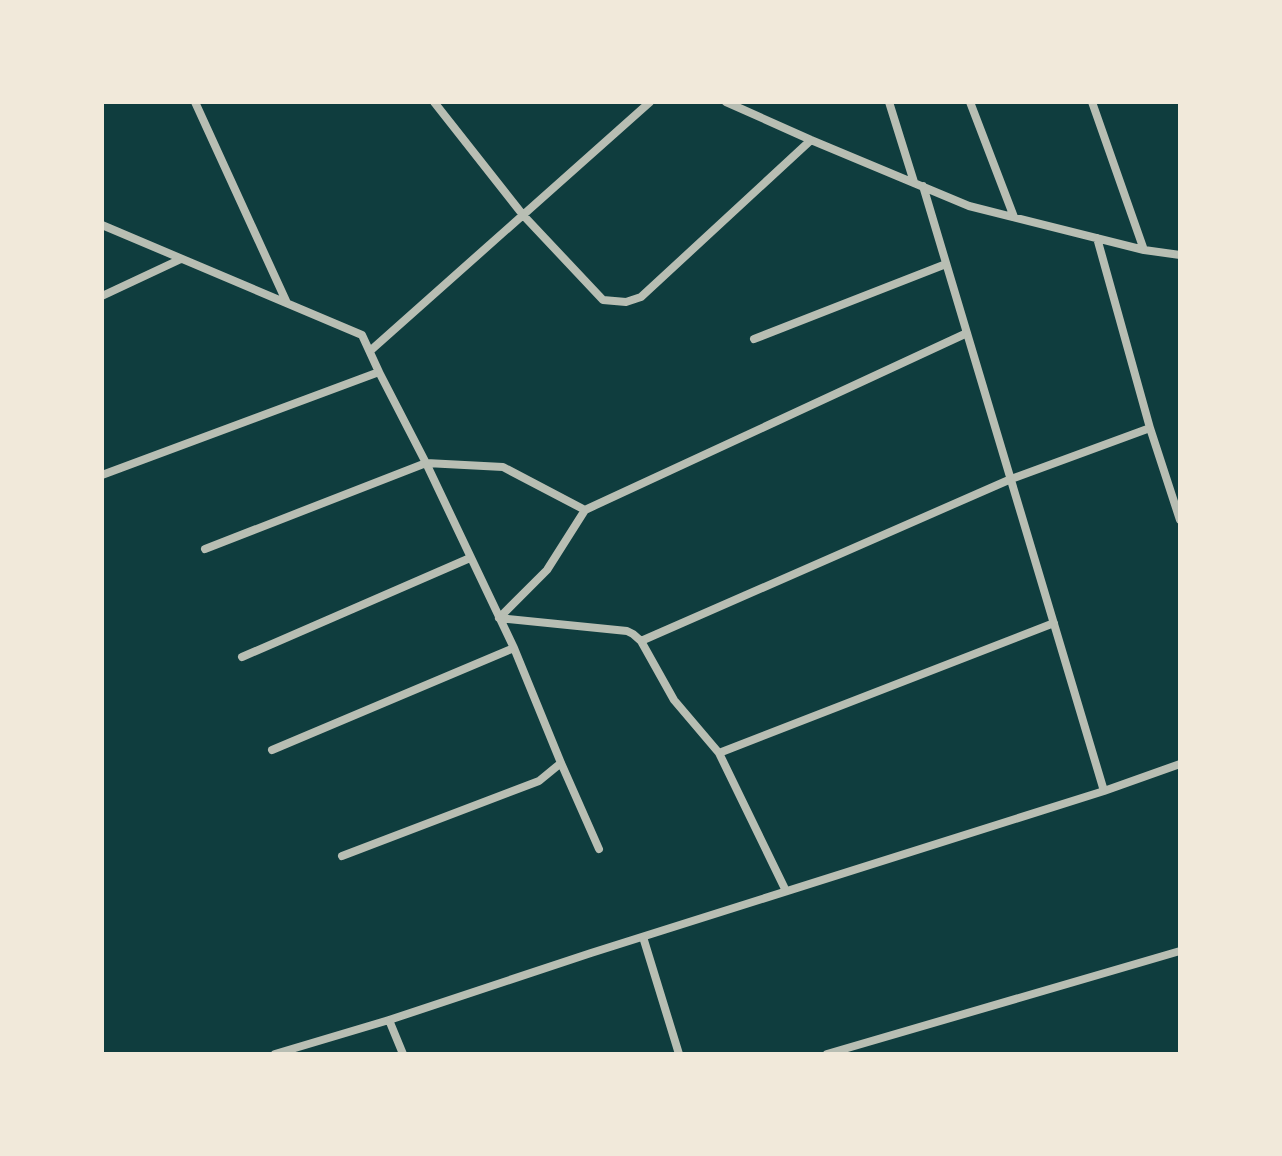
<svg xmlns="http://www.w3.org/2000/svg" width="1282" height="1156" font-family="'Exo 2',sans-serif">
	<style>
		.lines { fill: none; stroke-linecap: round; stroke-linejoin: round }
		.minor { stroke: #b8beb3; stroke-width: 8 }
	</style>
	<rect width="100%" height="100%" fill="#0f3d3e"/>
	<g class="lines">
		<!-- minor -->
		<path class="minor" d="M195,102L287,303
			M434,102L523,215L603,300L626,302L641,297L811,140
			M726,102L811,140L969,206L1144,250L1180,255
			M889,102L914,182
			M970,102L1014,217
			M1092,102L1144,250
			M923,186L1104,791
			M102,225L362,335L379,372
			M1097,238L1150,428L1180,520
			M102,296L181,259
			M754,339L946,264
			M370,351L650,102
			M102,475L379,372L426,463L514,648L561,763L599,849
			M205,549L426,463L503,467L585,510
			M499,618L547,570L585,510L967,333
			M499,618L627,631L633,634L641,641L674,700L719,753
			M641,641L1011,479L1150,428
			M242,657L470,558
			M272,750L514,648
			M342,856L539,781L561,763
			M786,891L719,753L1054,623
			M643,937L679,1054
			M275,1054L389,1020
			M403,1054L389,1020L591,953L1104,791L1180,764
			M827,1054L1180,951"/>
	</g>
	<!-- border -->
	<rect width="1282" height="1156" fill="none" stroke="#f1e9da" stroke-width="208"/>
</svg>
